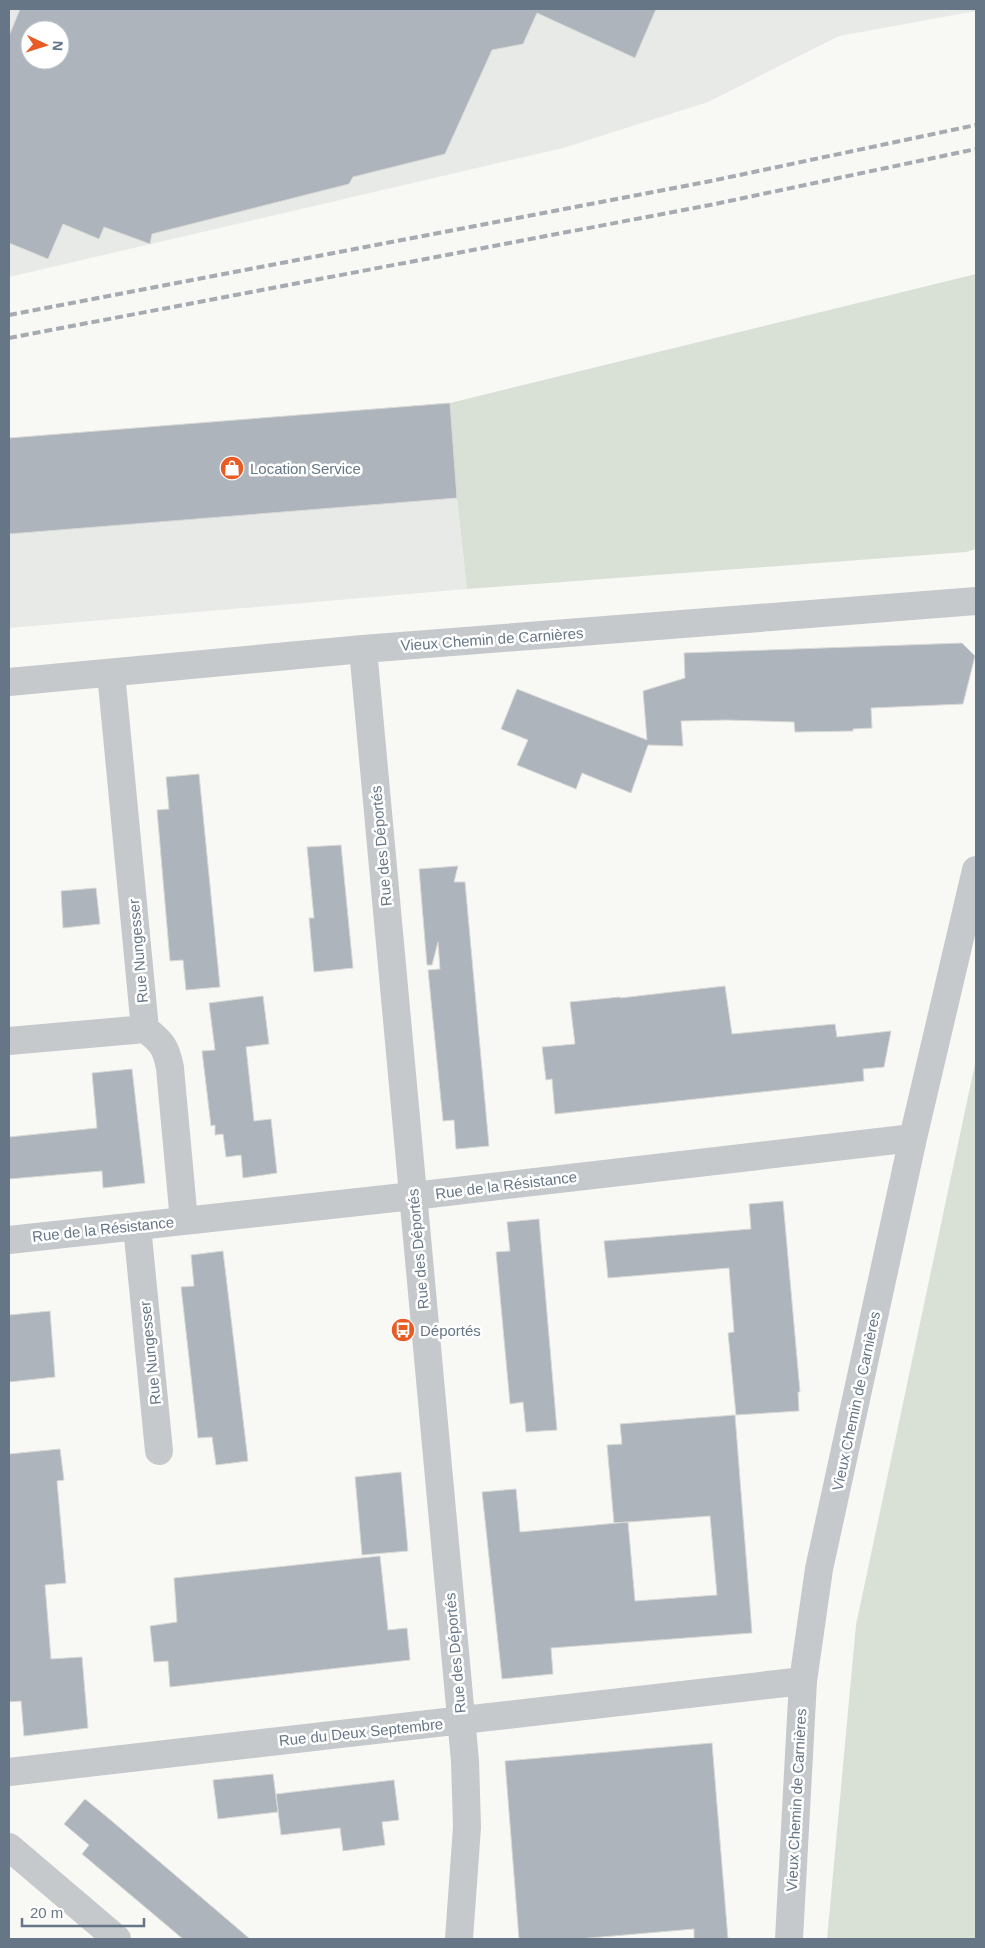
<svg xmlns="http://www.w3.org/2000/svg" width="985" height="1948" font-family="Arial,sans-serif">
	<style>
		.built { fill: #e8eae8; fill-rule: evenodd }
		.green { fill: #d9e0d6 }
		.building { fill: #adb4bb; stroke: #d9d9d7; fill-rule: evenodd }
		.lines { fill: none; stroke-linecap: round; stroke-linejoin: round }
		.minor { stroke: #c5c9cc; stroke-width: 28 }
		.rail { stroke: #a5abb1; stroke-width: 4; stroke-dasharray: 8 4; stroke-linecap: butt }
		.labels { text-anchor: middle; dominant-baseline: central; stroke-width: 5; stroke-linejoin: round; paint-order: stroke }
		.poi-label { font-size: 15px; fill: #667687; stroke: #fff; text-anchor: start }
		.street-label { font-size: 15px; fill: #667687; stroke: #fff }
	</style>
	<rect width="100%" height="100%" fill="#f8f8f5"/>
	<!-- built -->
	<path class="built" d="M9,9H976V11L839,36L708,102L563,148L9,277ZM30,30H60V60H30Z
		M450,403L457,498L467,589L9,628V438Z"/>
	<!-- green -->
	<path class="green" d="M976,274V549L966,552L467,589L457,498L450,403Z
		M976,1059V1939H827L856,1625Z"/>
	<!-- building -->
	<path class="building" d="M20,9H656L635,58L537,13L523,44L492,50L445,154L353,177L349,184L152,234L150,244L104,227L99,239L63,224L48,259L9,243V36ZM30,30H60V60H30Z
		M450,403L457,498L9,534V438Z
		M962,643L975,656L963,704L871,708L872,728L853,729V731L795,732L794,722L726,720L681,721L683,746L648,745L631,793L582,773L576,789L517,765L528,740L501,729L517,689L647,740L643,691L685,678L684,653Z
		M199,774L220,987L186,990L183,960L170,961L157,810L169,809L166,777Z
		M341,845L353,968L314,972L309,918H314L307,847Z
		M458,866L454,882H465L489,1146L456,1149L454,1120L443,1121L428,970L440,969L438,942L432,965H427L419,869Z
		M96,888L100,924L63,928L61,891Z
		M725,986L732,1034L835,1024L837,1037L891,1031L884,1067L863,1069L864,1081L555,1114L552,1079L546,1080L542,1047L575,1044L570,1002L620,997V998Z
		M263,996L269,1044L246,1047L254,1121L271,1119L277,1173L243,1178L241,1155L226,1157L223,1134L215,1135V1125L211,1126L202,1051L215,1050L209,1003Z
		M132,1069L145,1183L103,1188L102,1171L9,1179V1137L97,1128L92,1073Z
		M783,1201L800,1392H798L799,1411L736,1415L728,1333L734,1332L729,1268L608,1278L604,1241L751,1229L749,1204Z
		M539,1219L557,1430L526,1432L523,1402L510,1404L496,1252L510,1251L507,1222Z
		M223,1251L248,1461L216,1465L212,1437L198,1438L181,1287L194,1286L191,1255Z
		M50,1311L55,1377L9,1382V1315Z
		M735,1415L752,1633L551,1648L553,1674L502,1679L482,1492L516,1489L520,1532L628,1522L635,1601L717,1595L710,1516L614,1523L607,1445L622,1444L620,1424Z
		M60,1449L64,1480L57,1481L66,1583L45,1585L51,1659L82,1657L88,1728L24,1736L21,1701L9,1702V1454Z
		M401,1472L408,1551L362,1555L355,1477Z
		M380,1556L388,1630L407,1628L410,1660L170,1687L168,1661L154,1662L150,1626L177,1622L174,1578Z
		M712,1743L728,1939H694V1929L578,1939H519L505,1761Z
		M273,1774L278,1812L218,1819L213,1780Z
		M394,1780L399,1820L382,1822L385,1845L343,1851L340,1828L281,1835L276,1794Z
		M85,1799L107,1817L250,1939H183L82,1854L89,1845L64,1824Z"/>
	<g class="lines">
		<!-- minor -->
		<path class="minor" d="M363,649L465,1761L467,1827L459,1939
			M111,673L145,1029C162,1042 166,1047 170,1068L184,1221
			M9,682L363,649L976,601
			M9,1041L145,1029
			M137,1226L159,1451
			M9,1240L413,1196L913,1138
			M9,1772L803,1681
			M9,1847L117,1939
			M789,1939L803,1681L819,1569L913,1138L976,870"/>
		<!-- rail -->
		<path class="rail" d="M9,315L711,181L976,125
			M9,338L715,204L976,149"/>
	</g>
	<!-- icons -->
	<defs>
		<g id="shop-disc" transform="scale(1.25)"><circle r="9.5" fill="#e85b25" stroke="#fff"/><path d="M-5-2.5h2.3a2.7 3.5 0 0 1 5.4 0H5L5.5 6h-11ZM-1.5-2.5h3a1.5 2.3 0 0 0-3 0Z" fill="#fff"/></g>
		<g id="bus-disc" transform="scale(1.25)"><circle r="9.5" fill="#e85b25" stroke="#fff"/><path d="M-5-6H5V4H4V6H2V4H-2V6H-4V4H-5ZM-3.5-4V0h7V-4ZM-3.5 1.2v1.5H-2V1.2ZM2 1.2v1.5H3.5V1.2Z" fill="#fff"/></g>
	</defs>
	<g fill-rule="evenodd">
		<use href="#shop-disc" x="232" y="468"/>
		<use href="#bus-disc" x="403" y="1330"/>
	</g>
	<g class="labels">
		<!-- poi labels -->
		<g class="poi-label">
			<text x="250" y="468">Location Service</text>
			<text x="420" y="1330">Déportés</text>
		</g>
		<!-- street labels -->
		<g class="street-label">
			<text transform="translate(492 639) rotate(-4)">Vieux Chemin de Carnières</text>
			<text transform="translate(381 846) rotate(-95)">Rue des Déportés</text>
			<text transform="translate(138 951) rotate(-95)">Rue Nungesser</text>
			<text transform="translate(506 1185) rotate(-7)">Rue de la Résistance</text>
			<text transform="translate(103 1229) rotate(-6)">Rue de la Résistance</text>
			<text transform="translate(418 1249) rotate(-95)">Rue des Déportés</text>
			<text transform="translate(150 1353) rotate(-96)">Rue Nungesser</text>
			<text transform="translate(856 1401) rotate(-78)">Vieux Chemin de Carnières</text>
			<text transform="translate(455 1653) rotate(-95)">Rue des Déportés</text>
			<text transform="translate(361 1732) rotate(-6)">Rue du Deux Septembre</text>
			<text transform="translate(796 1800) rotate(-87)">Vieux Chemin de Carnières</text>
		</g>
	</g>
	<!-- border -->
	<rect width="985" height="1948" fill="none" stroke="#667687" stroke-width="20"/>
	<!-- north arrow -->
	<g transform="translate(45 45) rotate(94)"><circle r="24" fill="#ffffff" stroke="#c2c8cf"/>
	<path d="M0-4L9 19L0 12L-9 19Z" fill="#e85b25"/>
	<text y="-8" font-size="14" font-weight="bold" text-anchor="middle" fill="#667687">N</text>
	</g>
	<!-- scale -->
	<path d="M22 1918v8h122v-8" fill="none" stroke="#667687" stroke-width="2.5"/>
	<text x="30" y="1918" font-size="15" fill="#667687" stroke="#ffffff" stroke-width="4" paint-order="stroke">20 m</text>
</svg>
